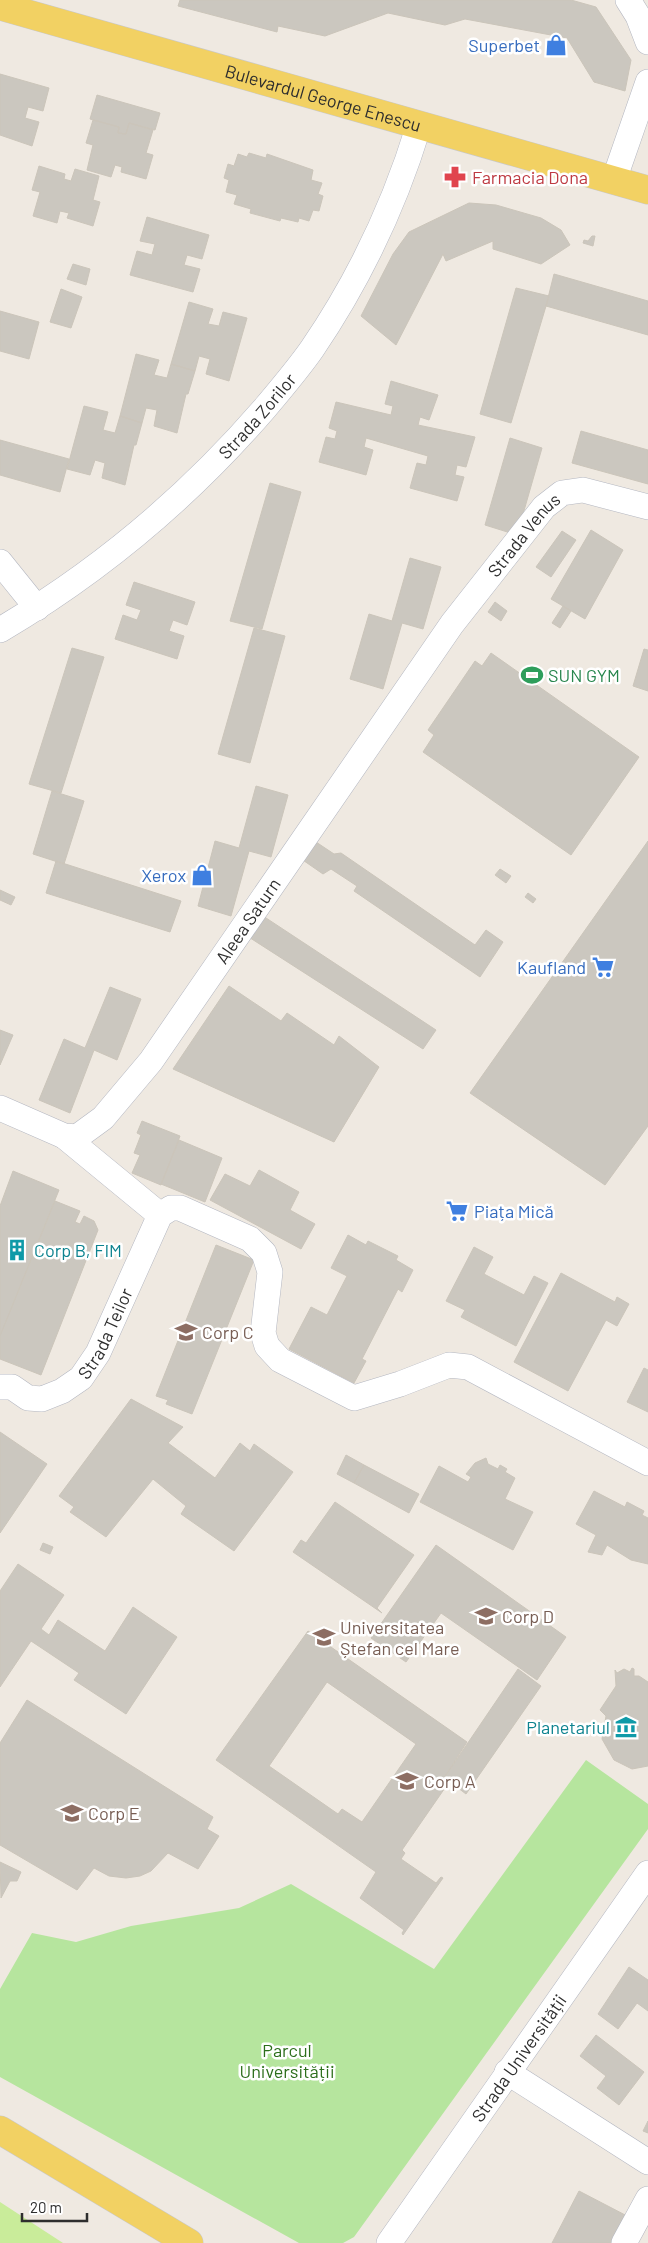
<svg xmlns="http://www.w3.org/2000/svg" width="648" height="2243" font-family="Barlow,sans-serif">
	<style>
		.green { fill: #b6e59e }
		.pitch { fill: #c9ec9a }
		.building { fill: #cbc7bf; stroke: #cbc5ba; fill-rule: evenodd }
		.lines { fill: none; stroke-linecap: round; stroke-linejoin: round }
		.minor-casing { stroke: #b4b7c1; stroke-width: 26 }
		.major-casing { stroke: #c9c9c9; stroke-width: 29 }
		.minor { stroke: #fff; stroke-width: 25 }
		.major { stroke: #f2d163; stroke-width: 28 }
		.labels { text-anchor: middle; dominant-baseline: central; stroke-width: 5; stroke-linejoin: round; paint-order: stroke }
		.shop-label { font-size: 18px; fill: #366cbe; stroke: #fff; text-anchor: end }
		.street-label { font-size: 18px; fill: #2e2e2e; stroke: #fff }
		.health-label { font-size: 18px; fill: #be3a42; stroke: #fff; text-anchor: start }
		.leisure-label { font-size: 18px; fill: #27864d; stroke: #fff; text-anchor: start }
		.culture-label { font-size: 18px; fill: #0d838f; stroke: #fff; text-anchor: start }
		.education-label { font-size: 18px; fill: #785e54; stroke: #fff; text-anchor: start }
		.park-label { font-size: 18px; fill: #2c6e1b; stroke: #fff }
	</style>
	<rect width="100%" height="100%" fill="#efe9e1"/>
	<!-- green -->
	<path class="green" d="M586,1760L648,1804V1829L354,2237L343,2243H299L0,2077V1989L32,1933L76,1942L131,1926L239,1908L291,1884L434,1969Z"/>
	<!-- pitch -->
	<path class="pitch" d="M0,2202L63,2243H0Z"/>
	<!-- building -->
	<path class="building" d="M180,0H571L596,7L631,60L625,91L594,82L567,38L465,19L445,25L388,13L325,36L278,26L277,32L178,6Z
		M0,74L49,88L43,111L28,107L25,118L39,122L32,146L0,135Z
		M97,95L160,113L155,130L129,123L126,134L118,133L119,127L90,119Z
		M93,120L119,127L118,133L126,134L129,123L153,130L146,153L153,155L146,179L121,172L122,167L115,165L111,177L87,170L93,145L86,143Z
		M249,153L266,158L267,154L313,170L311,180L322,183L318,194L323,196L319,211L313,210L309,221L299,218L298,222L281,218L280,221L250,213L251,209L234,204L237,195L226,192L229,180L224,178L228,164L234,166L238,154L247,157Z
		M39,166L65,174L64,179L71,181L75,169L99,176L93,200L100,202L93,226L67,218L69,213L60,211L57,223L33,216L40,192L32,190Z
		M469,203L496,205L541,218L561,230L570,245L541,264L493,249V241L446,261L443,254L396,345L361,316L393,254L409,232Z
		M147,217L209,235L202,259L187,255L184,265L200,269L193,292L130,275L137,251L152,255L155,244L140,241Z
		M592,236H595L593,246L583,243L584,240L588,241Z
		M73,264L90,269L86,285L67,279Z
		M554,274L648,301V335L546,306Z
		M516,288L549,296L511,423L480,414Z
		M61,289L82,297L71,328L50,322Z
		M189,302L213,309L208,324L219,326L223,312L247,318L229,381L206,374L210,359L199,356L195,371L171,364Z
		M0,311L39,322L29,359L0,351Z
		M136,354L159,360L154,375L167,378L171,364L195,371L188,394H186L177,433L154,426L157,410L146,408L142,423L120,416Z
		M391,381L438,395L429,420L420,417L418,425L475,437L466,467L457,465L455,475L464,477L457,501L410,488L417,463L426,465L428,456L366,438L364,447L373,450L366,475L319,462L326,437L335,439L337,431L329,428L336,402L391,415L393,406L385,404Z
		M84,406L108,412L103,430L115,433L120,416L142,423L136,445H134L125,485L102,478L105,463L95,460L90,475L67,469Z
		M581,431L648,450V484L572,463Z
		M510,438L542,448L517,535L485,525Z
		M0,440L69,459L60,492L0,475Z
		M270,483L301,492L262,629L230,621Z
		M591,530L623,550L585,619L551,599Z
		M562,531L576,540L551,577L536,567Z
		M410,558L441,567L423,629L402,623L383,689L350,679L369,614L392,621Z
		M134,582L195,602L187,625L173,620L169,631L184,636L177,659L115,639L123,615L137,620L141,610L126,605Z
		M495,602L507,611L501,621L488,612Z
		M563,606L571,611L560,628L552,623Z
		M254,628L285,636L250,763L218,754Z
		M72,648L104,657L61,793L29,784Z
		M644,649L648,650V691L633,686Z
		M491,653L639,757L571,855L423,752L434,735L428,730L475,661L482,666Z
		M256,786L288,795L271,857L249,851L231,916L198,906L215,841L239,848Z
		M52,791L84,801L64,864L33,854Z
		M310,838L334,854L341,853L475,945L486,930L503,942L480,977L354,891L357,886L331,869L323,874L297,856Z
		M648,841V1126L605,1185L470,1093Z
		M56,861L181,901L170,932L46,893Z
		M500,869L511,876L506,883L495,875Z
		M0,890L15,897L11,905L0,900Z
		M528,893L536,899L533,903L525,897Z
		M260,914L436,1030L423,1049L244,934Z
		M229,986L281,1021L287,1013L334,1045L339,1036L379,1067L334,1142L173,1069Z
		M110,987L141,999L117,1060L94,1050L70,1113L39,1100L64,1039L85,1048Z
		M0,1030L13,1035L0,1065Z
		M142,1121L180,1136L161,1185L132,1173L140,1155L134,1153L141,1135L137,1133Z
		M179,1140L222,1158L205,1202L161,1184Z
		M259,1170L299,1192L290,1210L315,1224L301,1249L210,1200L225,1174L250,1186Z
		M13,1171L59,1190L0,1336V1206Z
		M55,1201L80,1211L75,1222L80,1224L84,1216L94,1221L98,1230L41,1375L0,1359V1336Z
		M348,1235L366,1245L368,1241L398,1256L396,1260L413,1270L402,1292L398,1289L362,1359L366,1361L354,1383L289,1349L311,1307L327,1315L347,1276L331,1268Z
		M216,1245L254,1260L192,1414L166,1404L168,1400L156,1396Z
		M474,1247L493,1257L484,1274L524,1295L534,1276L548,1283L516,1346L461,1317L465,1310L446,1301Z
		M561,1273L615,1302L617,1297L629,1304L617,1326L606,1320L568,1391L514,1362Z
		M644,1368L648,1370V1412L627,1402Z
		M131,1399L183,1427L168,1443L215,1478L240,1443L250,1451L254,1444L293,1472L234,1551L181,1514L186,1506L153,1479L106,1537L70,1512L74,1507L59,1496Z
		M0,1432L47,1464L0,1533Z
		M346,1455L364,1465L354,1483L337,1474Z
		M486,1458L488,1464L498,1469L500,1465L507,1469L505,1472L515,1478L505,1499L533,1512L513,1550L420,1502L439,1466L468,1482L471,1477L466,1474L475,1463Z
		M364,1465L419,1494L409,1513L354,1483Z
		M594,1491L625,1507L627,1502L644,1511L642,1515L648,1518V1564L631,1560L607,1545L602,1555L588,1552L596,1535L576,1524Z
		M335,1502L414,1555L377,1608L382,1613L293,1552L301,1540L306,1543Z
		M43,1543L53,1547L50,1554L40,1550Z
		M436,1545L566,1637L537,1680L441,1613L406,1662L371,1638Z
		M18,1564L64,1595L41,1629L49,1635L58,1620L105,1651L133,1607L177,1637L126,1714L74,1680L79,1673L31,1641L0,1687V1591Z
		M308,1631L467,1742L442,1781L447,1785L402,1850L405,1853L401,1859L436,1883L441,1877L443,1878L403,1935L402,1933L404,1930L360,1898L376,1872L216,1760ZM327,1682L416,1744L362,1822L342,1809L338,1814L269,1766Z
		M632,1668L634,1669V1676H639L648,1682V1766L632,1769L614,1760L602,1739L606,1716L600,1710L616,1686L615,1670L617,1673L624,1669L630,1672Z
		M518,1669L541,1686L466,1794L449,1781L447,1785L442,1781Z
		M27,1700L213,1817L207,1829L219,1836L198,1869L168,1853L151,1871L140,1876L126,1878L109,1876L94,1868L77,1890L0,1845V1743Z
		M0,1862L21,1872L17,1881H10L1,1898Z
		M629,1967L648,1980V2011L637,2003L618,2029L598,2014Z
		M596,2035L644,2072L619,2105L597,2088L606,2076L580,2056Z
		M648,2121V2133L643,2131Z
		M579,2191L629,2217L615,2243H552Z"/>
	<g class="lines">
		<!-- minor casing -->
		<g class="minor-casing">
			<g id="minor">
				<path d="M628,0L638,16L648,42"/>
				<path d="M614,180L648,82"/>
				<path d="M0,562L37,608"/>
				<path id="s1" d="M0,630C100,571 190,495 265,408C281,389 298,369 312,349C359,280 395,204 419,125"/>
				<path id="s2" d="M0,1108L64,1136L77,1137L103,1118L151,1061L452,624L544,507L562,493L583,490L648,507"/>
				<path d="M64,1136L160,1215"/>
				<path id="s3" d="M0,1387H12L28,1398L42,1399L62,1391L81,1378L98,1353L160,1215L171,1208H180L250,1239L264,1253L270,1272L263,1333L267,1346L280,1360L354,1398L400,1384L449,1365L468,1367L648,1463"/>
				<path d="M507,2072L648,2162"/>
				<path id="s4" d="M389,2243L648,1873"/>
				<path d="M624,2243L648,2199"/>
			</g>
		</g>
		<!-- major casing -->
		<g class="major-casing">
			<g id="major">
				<path id="s5" d="M0,6L648,190"/>
				<path d="M0,2130L189,2243"/>
			</g>
		</g>
		<!-- minor -->
		<use href="#minor" class="minor"/>
		<!-- major -->
		<use href="#major" class="major"/>
	</g>
	<!-- icons -->
	<defs>
		<g id="shop-bare" transform="scale(1.725)"><path d="M-5-2.5h2.3a2.7 3.5 0 0 1 5.4 0H5L5.5 6h-11ZM-1.5-2.5h3a1.5 2.3 0 0 0-3 0Z" fill="#3f7fe0" stroke="#fff" stroke-width="2.5" paint-order="stroke"/></g>
		<g id="pharmacy-bare" transform="scale(1.725)"><path d="M-2-6h4v4h4v4h-4v4h-4v-4h-4v-4h4Z" fill="#e0444e" stroke="#fff" stroke-width="2.5" paint-order="stroke"/></g>
		<g id="stadium-bare" transform="scale(1.725)"><path d="M0-5a6.5 5 0 1 0 0 10a6.5 5 0 1 0 0-10ZM-3.5-1.8h7v3.6h-7Z" fill="#2e9e5b" stroke="#fff" stroke-width="2.5" paint-order="stroke"/></g>
		<g id="supermarket-bare" transform="scale(1.725)"><path d="M-6-5.5h2.5l.6 2H6L4.5 2H-2.5L-4.4-4H-6ZM-1.5 3.2a1.3 1.3 0 1 0 .1 0ZM3 3.2a1.3 1.3 0 1 0 .1 0Z" fill="#3f7fe0" stroke="#fff" stroke-width="2.5" paint-order="stroke"/></g>
		<g id="building-bare" transform="scale(1.725)"><path d="M-4-6H4V6H1V3H-1V6H-4ZM-2.5-4.3h1.7v1.8h-1.7ZM.8-4.3h1.7v1.8H.8ZM-2.5-1h1.7V.8h-1.7ZM.8-1h1.7V.8H.8Z" fill="#0f9aa8" stroke="#fff" stroke-width="2.5" paint-order="stroke"/></g>
		<g id="university-bare" transform="scale(1.725)"><path d="M0-5L7-2L0 1L-7-2ZM-4 1L0 2.5L4 1V4Q0 6-4 4Z" fill="#8d6e63" stroke="#fff" stroke-width="2.5" paint-order="stroke"/></g>
		<g id="museum-bare" transform="scale(1.725)"><path d="M0-6L6-3V-2H-6V-3ZM-5-1h2V3h-2ZM-1-1h2V3h-2ZM3-1h2V3H3ZM-6 4H6V6H-6Z" fill="#0f9aa8" stroke="#fff" stroke-width="2.5" paint-order="stroke"/></g>
	</defs>
	<g fill-rule="evenodd">
		<use href="#shop-bare" x="556" y="45"/>
		<use href="#pharmacy-bare" x="455" y="177"/>
		<use href="#stadium-bare" x="532" y="675"/>
		<use href="#shop-bare" x="202" y="875"/>
		<use href="#supermarket-bare" x="603" y="967"/>
		<use href="#supermarket-bare" x="457" y="1211"/>
		<use href="#building-bare" x="17" y="1250"/>
		<use href="#university-bare" x="186" y="1332"/>
		<use href="#university-bare" x="486" y="1616"/>
		<use href="#university-bare" x="324" y="1637"/>
		<use href="#museum-bare" x="626" y="1727"/>
		<use href="#university-bare" x="407" y="1781"/>
		<use href="#university-bare" x="72" y="1813"/>
	</g>
	<g class="labels">
		<!-- shop labels -->
		<g class="shop-label">
			<text x="540" y="45">Superbet</text>
			<text x="186" y="875">Xerox</text>
			<text x="586" y="967">Kaufland</text>
			<text x="474" y="1211" text-anchor="start">Piața Mică</text>
		</g>
		<!-- street labels -->
		<g class="street-label">
			<text stroke="none"><textPath href="#s5" startOffset="336">Bulevardul George Enescu</textPath></text>
			<text stroke="none"><textPath href="#s1" startOffset="336">Strada Zorilor</textPath></text>
			<text stroke="none"><textPath href="#s2" startOffset="835">Strada Venus</textPath></text>
			<text stroke="none"><textPath href="#s2" startOffset="360">Aleea Saturn</textPath></text>
			<text stroke="none"><textPath href="#s3" startOffset="141">Strada Teilor</textPath></text>
			<text stroke="none"><textPath href="#s4" startOffset="226">Strada Universității</textPath></text>
		</g>
		<!-- health labels -->
		<g class="health-label">
			<text x="472" y="177">Farmacia Dona</text>
		</g>
		<!-- leisure labels -->
		<g class="leisure-label">
			<text x="548" y="675">SUN GYM</text>
		</g>
		<!-- culture labels -->
		<g class="culture-label">
			<text x="34" y="1250">Corp B, FIM</text>
			<text x="610" y="1727" text-anchor="end">Planetariul</text>
		</g>
		<!-- education labels -->
		<g class="education-label">
			<text x="202" y="1332">Corp C</text>
			<text x="502" y="1616">Corp D</text>
			<text x="340" y="1627">Universitatea<tspan x="340" dy="21">Ștefan cel Mare</tspan></text>
			<text x="424" y="1781">Corp A</text>
			<text x="88" y="1813">Corp E</text>
		</g>
		<!-- park labels -->
		<g class="park-label">
			<text x="287" y="2050">Parcul<tspan x="287" dy="21">Universității</tspan></text>
		</g>
	</g>
	<!-- scale -->
	<path d="M22 2213v8h65v-8" fill="none" stroke="#2e2e2e" stroke-width="2.5"/>
	<text x="30" y="2213" font-size="15" fill="#2e2e2e" stroke="#ffffff" stroke-width="4" paint-order="stroke">20 m</text>
</svg>
